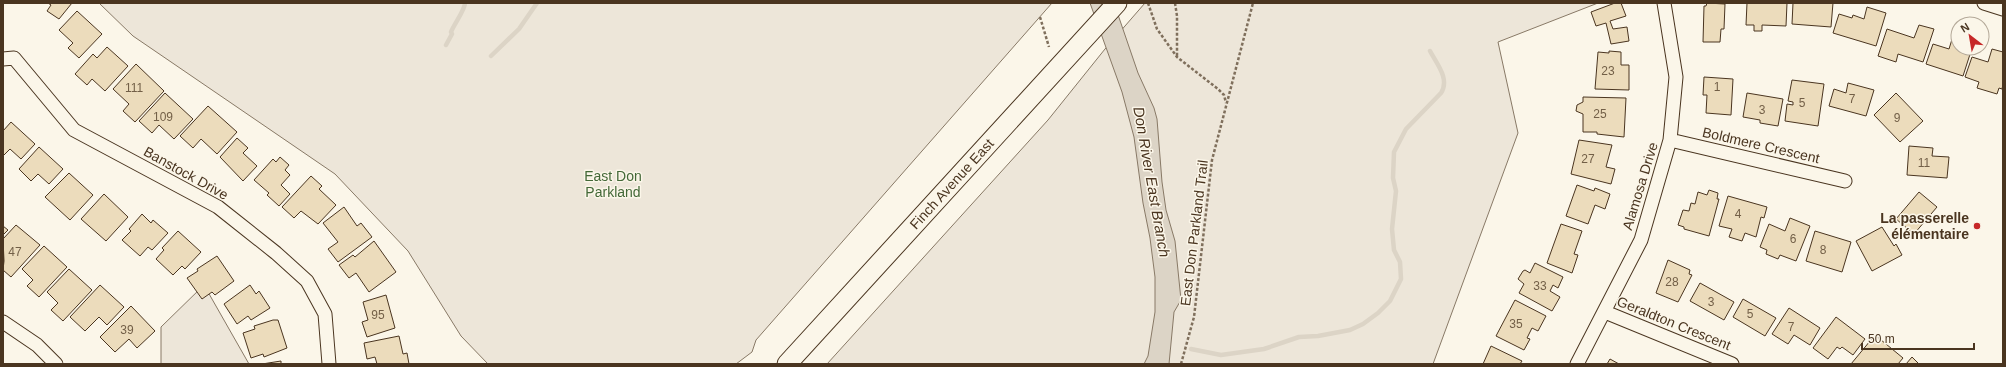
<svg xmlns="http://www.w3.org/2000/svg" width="2006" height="367" font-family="Helvetica,sans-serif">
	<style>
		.green { fill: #ede6d9; stroke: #887966 }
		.water { fill: #dcd4c6; stroke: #887966 }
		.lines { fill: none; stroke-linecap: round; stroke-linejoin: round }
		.stream { stroke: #dcd4c6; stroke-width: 4.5 }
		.building { fill: #ecdcbc; stroke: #4a3520 }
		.minor-casing { stroke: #4a3520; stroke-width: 15 }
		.secondary-casing { stroke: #4a3520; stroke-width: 21 }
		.path { stroke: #7f6f5c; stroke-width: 2.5; stroke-dasharray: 3 2; stroke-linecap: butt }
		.minor { stroke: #fbf6e9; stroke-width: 13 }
		.secondary { stroke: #fbf6e9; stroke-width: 19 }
		.poi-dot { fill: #c62828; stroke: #fbf6e9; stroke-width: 1.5 }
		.labels { text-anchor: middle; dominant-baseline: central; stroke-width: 3; stroke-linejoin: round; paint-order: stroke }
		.number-label { font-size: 12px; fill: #725f47 }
		.street-label { font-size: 14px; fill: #4a3520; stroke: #fbf6e9 }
		.park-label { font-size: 14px; fill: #436837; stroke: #fbf6e9 }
		.poi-label { font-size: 14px; font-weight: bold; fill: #4a3520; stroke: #fbf6e9; text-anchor: end }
		.water-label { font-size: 15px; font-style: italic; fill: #4a3520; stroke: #fbf6e9 }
	</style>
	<rect width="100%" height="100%" fill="#fbf6e9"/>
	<!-- green -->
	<path class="green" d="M99,3H1052L756,340L752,352L736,364H488L461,336L408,251L335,174L133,36Z
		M1145,3H1598L1498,42L1518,133L1433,364H827L1048,120L1105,49Z
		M204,285L249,364H161V327Z"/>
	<!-- water -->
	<path class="water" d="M1090,3H1114L1138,73L1154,108L1157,119L1162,182L1166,210L1175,241L1181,300L1174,312L1169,364H1144L1148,356L1155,312V277L1150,238L1143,203L1134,137L1122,92Z"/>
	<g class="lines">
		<!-- stream -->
		<path class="stream" d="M446,45L452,34L451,32C454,24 465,10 465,3
			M491,56L519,29L537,3
			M1191,349L1221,355L1264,349L1299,337L1318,336L1350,330L1363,324L1378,313L1390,301L1401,279L1400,262L1394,250L1392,229L1396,191L1393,178L1394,152L1406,129L1441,93C1450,79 1437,64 1430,51"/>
	</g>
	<!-- building -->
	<path class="building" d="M48,3H72L59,19L47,11L51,5Z
		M1615,3H1621L1626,16L1610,21L1613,29L1627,27L1629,41L1611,44L1606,23L1596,26L1591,12Z
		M1707,3L1725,4L1724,29H1721L1720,42H1703L1704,6H1706Z
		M1747,3H1787L1786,26L1762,25V31H1754V25H1746Z
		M1793,3H1833L1831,27L1792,24Z
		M1867,7L1886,13L1876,46L1833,33L1839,14L1852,18L1853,15L1864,19Z
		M77,11L102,34L79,58L68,48L73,43L59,30Z
		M1919,25L1934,29L1923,62L1898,54L1896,62L1878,56L1887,29L1914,38Z
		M1953,36L1958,37V48H1972L1963,76L1926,64L1933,44L1949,49Z
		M107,47L128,66L105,91L92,79L87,85L75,74L93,54L97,58Z
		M1992,49L2003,52V84L2002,89L1999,88L1997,94L1977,88L1979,82L1965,77L1972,57L1988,62Z
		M1609,51L1621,52V65H1629V90L1595,89L1598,52L1609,53Z
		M136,64L164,91L135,122L123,111L129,104L113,89Z
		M1704,77L1733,79L1731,115L1706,113L1707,95H1703Z
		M1792,80L1824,84L1818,126L1785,121L1787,104L1793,105V102L1788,101Z
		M1848,83L1874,90L1866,116L1829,106L1834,89L1846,93Z
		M165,93L193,119L174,139L159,125L152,133L139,121Z
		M1747,93L1783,99L1778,126L1760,123V120L1743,117Z
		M1896,93L1923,121L1900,142L1874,115Z
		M1583,97L1626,98L1624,137L1597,134V132H1583V114L1576,111L1577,105L1583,102Z
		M208,106L237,132L217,154L201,139L193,148L180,136Z
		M11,122L35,144L21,159L10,149L3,156V131Z
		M237,138L248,148L243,153L257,166L243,181L220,157Z
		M1579,140L1612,145L1606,167L1615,169L1611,184L1571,174Z
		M1909,146L1933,148L1932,156L1949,157L1947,178L1907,175Z
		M39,147L63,169L49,184L38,174L31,181L19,169Z
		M280,157L289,165L285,170L290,175L281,185L290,194L279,206L267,195L269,193L254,180L273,159L276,162Z
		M69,173L93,195L70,220L45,197Z
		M311,176L322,186L319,189L336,205L318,224L301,211L294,218L282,207Z
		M1577,185L1594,191L1595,188L1610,194L1605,209L1595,205L1588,224L1566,216Z
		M1709,190L1718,193L1717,199H1719L1709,236L1684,229V227L1678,225L1683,210L1689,211L1691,203L1695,204L1698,192L1707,195Z
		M1919,192L1937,207L1914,234L1896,219Z
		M104,194L128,217L106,241L81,219Z
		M1728,196L1767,207L1764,218L1761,217L1756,237L1745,233L1742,241L1729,237L1732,229L1719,226Z
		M344,207L357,226L361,223L372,237L338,262L328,249L338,242L323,223Z
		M142,214L151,223L153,220L168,233L152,250L148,247L140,256L122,240L131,231L129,229Z
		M1790,218L1810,226L1796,261L1780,255L1778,259L1766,254L1767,250L1760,247L1769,224L1785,231Z
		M1561,224L1582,231L1574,254L1578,255L1572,273L1547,263Z
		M16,225L40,245L11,277L3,270L4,261L3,239Z
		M3,226L8,230L3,235Z
		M1882,227L1894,246L1896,244L1902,255L1872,271L1856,241Z
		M178,231L201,252L185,269L182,266L173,275L156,259L164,250L162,248Z
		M1815,231L1851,242L1842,272L1806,261Z
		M374,241L396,272L369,292L356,273L349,278L339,265L353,255L355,257Z
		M44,246L67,267L39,297L27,286L33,280L22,269Z
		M217,256L234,281L215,295L212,292L202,299L187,278L198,271L197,269Z
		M1668,260L1690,270L1689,274L1692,275L1678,302L1656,293Z
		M1535,263L1563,277L1558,288L1553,285L1550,291L1560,297L1552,311L1519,293L1524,284L1518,279L1523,271L1525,270L1530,273Z
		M69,269L92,290L63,321L51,310L58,303L47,292Z
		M1700,283L1734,302L1724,320L1690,301Z
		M100,285L124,307L107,325L99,317L85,331L70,317Z
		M250,285L256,294L259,291L270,308L251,320L248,316L237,324L224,304Z
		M386,295L395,328L367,337L362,322L368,320L363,302Z
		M1743,299L1776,318L1765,336L1733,317Z
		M1515,300L1546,316L1538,331L1532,328L1527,338L1530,339L1524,350L1496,336Z
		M131,306L155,331L137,348L129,339L115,352L100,337Z
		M1789,308L1820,328L1810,345L1794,335L1788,344L1772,334Z
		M1836,317L1865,339L1853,355L1842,347L1840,349L1837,347L1828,359L1813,348Z
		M273,320H278L287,348L264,357L263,354L251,358L243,333L255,329L254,326Z
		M1875,335L1903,358L1898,364H1851Z
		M399,336L403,354L407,353L409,364H377L375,357L367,359L364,343Z
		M1491,346L1522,361L1520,364H1483Z
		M1912,357L1919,364H1906Z
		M1610,359L1619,364H1607Z
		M281,361V364H262Z"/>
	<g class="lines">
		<!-- minor casing -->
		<g class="minor-casing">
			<path id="minor" d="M1984,3L2003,9
				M3,59L14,58L74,130L218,207L276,253L307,281L325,314L329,364
				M1670,140L1845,181
				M1605,312L1732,364
				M3,322L37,345L56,364
				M1577,364L1641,240L1670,140L1676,77L1664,3"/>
		</g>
		<!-- secondary casing -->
		<g class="secondary-casing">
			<g id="secondary">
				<path id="s1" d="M787,364L1117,3"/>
			</g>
		</g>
		<!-- path -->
		<path class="path" d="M1148,3L1157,29L1177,57L1218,89L1224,95L1226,103
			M1175,3L1177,16V57
			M1040,17L1049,47
			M1181,364L1194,317L1212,160L1253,3"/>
		<!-- minor -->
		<use href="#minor" class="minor"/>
		<!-- secondary -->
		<use href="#secondary" class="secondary"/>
	</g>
	<!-- markers -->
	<circle class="poi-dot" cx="1977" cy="226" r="4"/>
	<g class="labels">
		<!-- number labels -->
		<g class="number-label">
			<text x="1608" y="71">23</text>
			<text x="1717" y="87">1</text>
			<text x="134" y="88">111</text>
			<text x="1852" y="99">7</text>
			<text x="1802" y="103">5</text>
			<text x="1762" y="110">3</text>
			<text x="1600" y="114">25</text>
			<text x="163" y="117">109</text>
			<text x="1897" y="118">9</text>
			<text x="1588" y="159">27</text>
			<text x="1924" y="163">11</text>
			<text x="1738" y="214">4</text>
			<text x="1793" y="239">6</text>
			<text x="1823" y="250">8</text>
			<text x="15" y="252">47</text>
			<text x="1672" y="282">28</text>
			<text x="1540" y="286">33</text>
			<text x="1711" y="302">3</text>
			<text x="1750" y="314">5</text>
			<text x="378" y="315">95</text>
			<text x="1516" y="324">35</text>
			<text x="1791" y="327">7</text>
			<text x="127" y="330">39</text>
		</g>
		<!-- street labels -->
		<g class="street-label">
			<text transform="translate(1761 145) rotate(13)">Boldmere Crescent</text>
			<text transform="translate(186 173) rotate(29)">Banstock Drive</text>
			<text stroke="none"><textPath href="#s1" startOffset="244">Finch Avenue East</textPath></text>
			<text transform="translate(1640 186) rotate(-73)">Alamosa Drive</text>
			<text transform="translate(1194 233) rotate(-83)">East Don Parkland Trail</text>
			<text transform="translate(1674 323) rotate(22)">Geraldton Crescent</text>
		</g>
		<!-- park labels -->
		<g class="park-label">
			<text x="613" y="176">East Don<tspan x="613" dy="16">Parkland</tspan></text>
		</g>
		<!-- poi labels -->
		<g class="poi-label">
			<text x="1969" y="218">La passerelle<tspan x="1969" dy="16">élémentaire</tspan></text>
		</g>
		<!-- water labels -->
		<g class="water-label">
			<text transform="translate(1152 182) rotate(80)">Don River East Branch</text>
		</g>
	</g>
	<!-- border -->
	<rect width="2006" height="367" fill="none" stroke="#4a3520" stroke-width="8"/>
	<!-- north arrow -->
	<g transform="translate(1970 36) rotate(329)"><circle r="19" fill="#fbf6e9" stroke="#b4a999"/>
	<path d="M0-3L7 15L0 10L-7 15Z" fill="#c62828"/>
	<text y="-6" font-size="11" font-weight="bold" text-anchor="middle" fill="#4a3520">N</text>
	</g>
	<!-- scale -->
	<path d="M1862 343v6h112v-6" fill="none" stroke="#4a3520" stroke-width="2"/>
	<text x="1868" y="343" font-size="12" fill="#4a3520" stroke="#fbf6e9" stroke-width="3" paint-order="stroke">50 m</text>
</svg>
